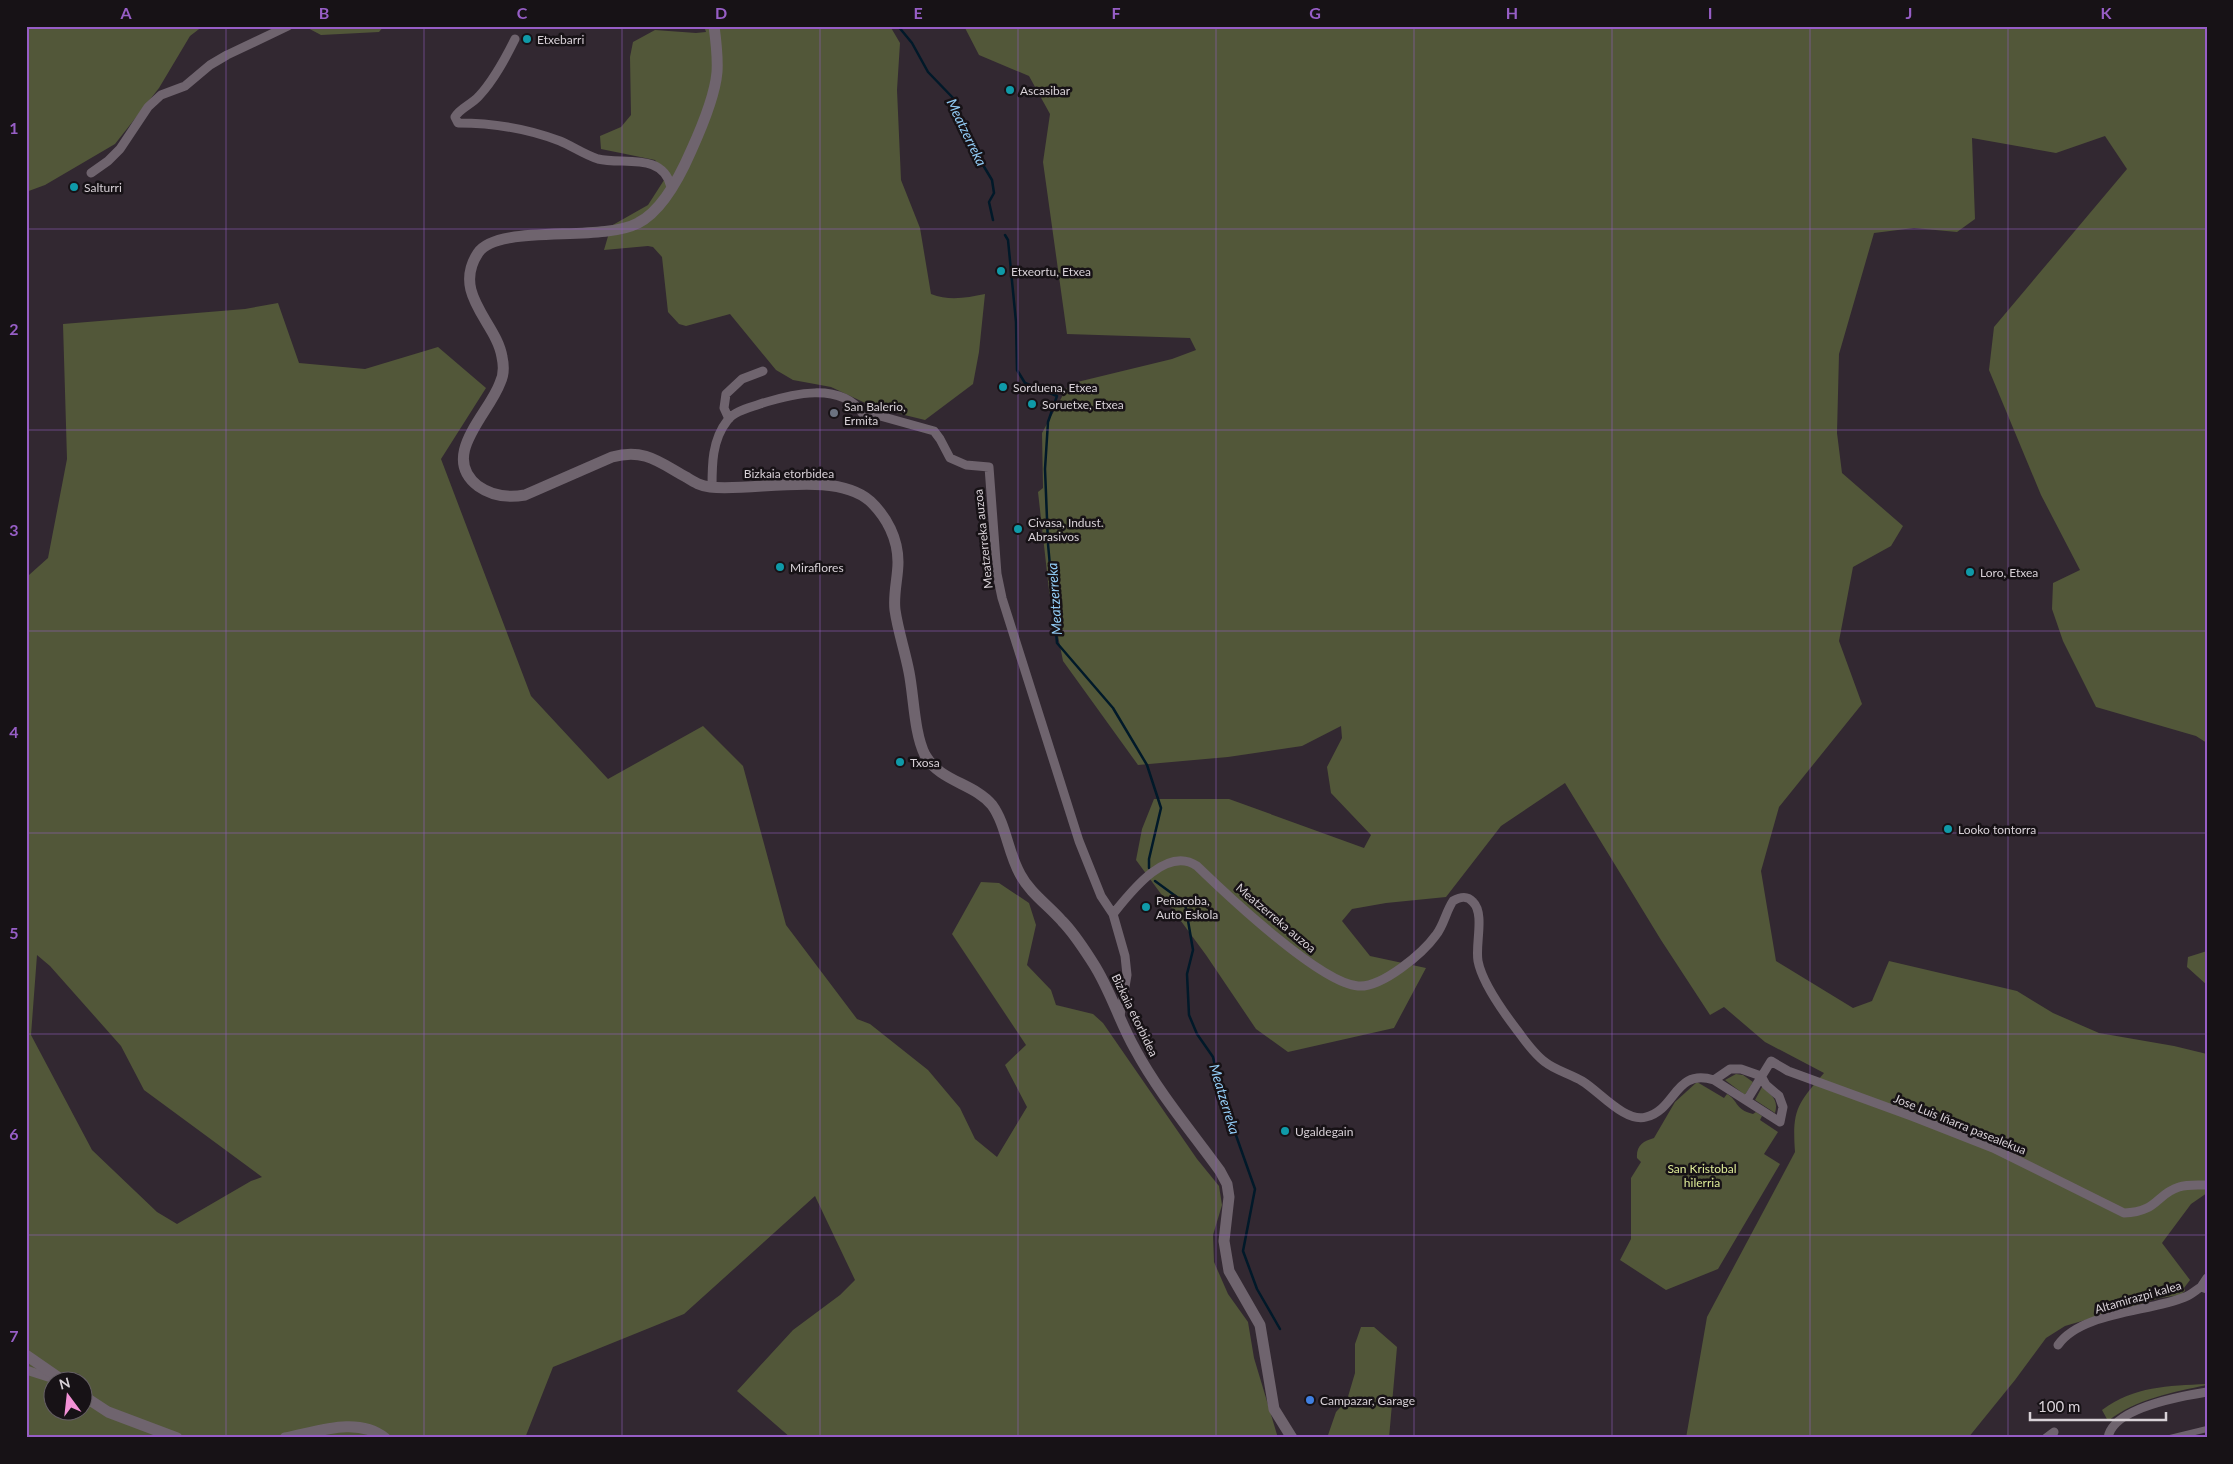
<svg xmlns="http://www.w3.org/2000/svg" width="2233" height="1464" font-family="Lato,sans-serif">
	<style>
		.green { fill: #525739; fill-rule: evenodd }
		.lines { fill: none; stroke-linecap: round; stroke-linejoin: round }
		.stream { stroke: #011929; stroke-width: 2.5 }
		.pedestrian { stroke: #6f646e; stroke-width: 6 }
		.minor { stroke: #6f646e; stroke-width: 9 }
		.tertiary { stroke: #6f646e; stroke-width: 11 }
		.grid { fill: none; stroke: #975ec6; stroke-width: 1; stroke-opacity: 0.55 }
		.culture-dot { fill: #0f9aa8; stroke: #171216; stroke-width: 2 }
		.worship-dot { fill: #6b7280; stroke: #171216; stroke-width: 2 }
		.shop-dot { fill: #3f7fe0; stroke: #171216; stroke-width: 2 }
		.labels { text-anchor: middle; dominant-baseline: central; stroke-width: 5; stroke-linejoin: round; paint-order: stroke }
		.poi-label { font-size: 12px; fill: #d8d1d7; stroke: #171216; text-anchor: start }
		.street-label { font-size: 12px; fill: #d8d1d7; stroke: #171216 }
		.park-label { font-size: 12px; fill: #ddea97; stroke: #171216 }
		.water-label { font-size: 14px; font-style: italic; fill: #92ccf6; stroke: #171216 }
		.neatline { fill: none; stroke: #975ec6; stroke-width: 2 }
		.grid-label { font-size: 16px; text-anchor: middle; font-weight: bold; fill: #975ec6 }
	</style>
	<rect width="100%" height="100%" fill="#322831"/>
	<!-- green -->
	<path class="green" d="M26,26H203L190,36L159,88L115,144L45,185L26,192Z
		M304,26H384L379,32L321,35Z
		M704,26H890L900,43L897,90L901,180L920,228L931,294C949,301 966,298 985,294L979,352L973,384L925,420L876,408L831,387L793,380L776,370L730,314L686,326L679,324L668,312L662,257L653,247L648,246L604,250L611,226L648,205L666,177L655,160L601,149L600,136L621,127L631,115L630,57L633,42L655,30L696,33L706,32Z
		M964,26H2207V743L2196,736L2096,707L2063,641L2052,609L2053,583L2080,570L2041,495L1989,370L1994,327L2127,169L2105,136L2056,153L1972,138L1975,219L1957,232L1914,228L1874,233L1839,354L1837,433L1842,473L1903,526L1891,546L1853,567L1839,641L1862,704L1779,807L1761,871L1776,961L1853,1008L1872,1001L1889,961L2017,991L2053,1013L2099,1033L2174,1046L2207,1054V1193L2191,1204L2162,1243L2190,1280L2184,1288L2185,1291L2180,1295L2160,1298L2065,1326L2046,1338L2015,1380L1968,1438H1686L1707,1317L1795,1152C1792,1110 1797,1104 1824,1073L1765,1042L1724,1007L1710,1015L1661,940L1565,783L1501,826L1446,897L1386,903L1352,909L1342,921L1370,956L1426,968L1394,1028L1288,1052L1256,1029L1206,955L1136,860L1142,829L1154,799H1229L1364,848L1371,835L1331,793L1327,767L1342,738L1341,726L1302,746L1228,757L1138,765L1063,661L1049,590L1038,492L1043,488L1042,433L1069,384L1172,359L1196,350L1190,338L1067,334L1043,162L1050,114L1029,76L979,55Z
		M278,303L299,363L365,369L438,347L486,388L441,459L531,696L608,779L703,726L743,766L786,925L857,1019L870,1024L928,1070L960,1108L975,1139L997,1157L1027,1107L1005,1065L1026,1045L952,934L981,882L999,883L1029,903L1036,925L1027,965L1051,990L1056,1005L1093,1014L1103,1023L1197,1159L1219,1186L1222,1205L1213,1235L1214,1262L1228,1294L1248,1322L1254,1358L1278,1438H791L737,1391L793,1330L840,1295L855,1280L815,1196L684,1314L553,1367L525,1438H26V575H29L48,558L67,459L63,324L245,309ZM37,955L50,966L121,1046L144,1090L262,1177L251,1181L177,1224L157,1212L92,1150L31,1035ZM52,1382H82V1412H52Z
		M2207,951V985L2187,967L2188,957Z
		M1736,1074L1743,1075L1753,1082L1745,1095L1725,1080Z
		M1697,1082L1724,1098L1727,1094C1739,1101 1734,1109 1753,1114L1756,1112L1762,1116L1760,1120L1778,1132L1764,1154L1780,1164L1718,1269L1666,1290L1620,1260L1631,1239V1178L1641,1162L1637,1158C1636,1146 1643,1141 1654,1138L1675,1102Z
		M1762,1087C1771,1095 1779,1099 1775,1113L1755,1100Z
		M1361,1327H1374L1397,1347L1389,1438H1327L1336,1412L1347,1400L1355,1373V1344Z
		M2207,1384V1385C2173,1392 2136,1399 2108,1421L2102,1410C2135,1386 2167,1386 2207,1384Z"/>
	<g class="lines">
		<!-- stream -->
		<path class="stream" d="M898,26L912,43L928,72L955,100L974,150L992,180L994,193L989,202L993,220
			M1005,235L1008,240L1016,322L1017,370L1025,383L1057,396L1048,422L1045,469L1048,544L1057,643L1113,708L1147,765L1161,808L1149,859V868
			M1155,881L1185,903L1193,950L1187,974L1189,1015L1197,1034L1213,1057L1221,1093L1255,1189L1243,1251L1257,1289L1280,1329"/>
		<!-- pedestrian -->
		<path class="pedestrian" d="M2170,1438L2207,1429"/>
		<!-- minor -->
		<path class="minor" d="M515,39C505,59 494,80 479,96C471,105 460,108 455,117L458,123C494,123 526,128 560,141C572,146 585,155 598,159C623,165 663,152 671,187
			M91,173L108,161L120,149L148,107L161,95L185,86L210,65L227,55L288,26
			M729,419L724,408L726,394L742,379L763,371
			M712,487C712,465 712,440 727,421C734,411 749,408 760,404C791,394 841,381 863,414H873L934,431L940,439L950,458L966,465L989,467L997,574L1002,598L1079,841L1101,896L1113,914L1125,956L1127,975L1120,1016
			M1113,914C1130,893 1166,845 1197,866C1227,895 1320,983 1358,986C1382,988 1423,953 1436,935C1444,925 1446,911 1453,901C1460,897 1467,895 1473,902C1485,914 1475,944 1478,961C1482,982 1504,1013 1517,1030C1525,1041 1534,1054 1545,1062C1555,1070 1570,1074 1582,1081C1599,1091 1625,1123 1646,1117C1677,1109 1674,1068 1714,1080
			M1730,1069H1741L1761,1076L1766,1085L1779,1096L1783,1107L1780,1122L1714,1080Z
			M1747,1100L1771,1061L1788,1071L1914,1117L1993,1148L2124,1213C2158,1212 2156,1194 2179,1187C2188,1184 2198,1185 2207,1185
			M2207,1278L2201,1287L2207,1289
			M2058,1345C2081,1312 2149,1312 2185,1297C2191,1295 2196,1290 2201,1287
			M26,1370L48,1377L57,1376
			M2046,1438L2054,1432
			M2108,1438C2112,1408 2182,1396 2207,1392"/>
		<!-- tertiary -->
		<path class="tertiary" d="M714,26C716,41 718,57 717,72C715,96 701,129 691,151C681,174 662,211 638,223C601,243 498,223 478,253C451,294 497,323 502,357C504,366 504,375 500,383C489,414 439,456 478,486C492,496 509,498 525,495L612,457C644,448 659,462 686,477C694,482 700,486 710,487C754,492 835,470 870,501C887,517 898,539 898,562C898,578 893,594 895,610C898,631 905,651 909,672C914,697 914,733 925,755C940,782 974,783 992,805C1006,824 1008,853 1020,874C1030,893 1048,905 1062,921C1074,933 1084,949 1093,963C1111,991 1119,1021 1135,1049C1158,1092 1191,1131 1220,1171L1227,1184L1229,1197L1224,1241L1229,1271L1260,1325L1274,1409L1292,1438
			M26,1355L65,1382
			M82,1395L108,1412L177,1438
			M285,1438C317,1432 357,1416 385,1438"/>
	</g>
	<!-- grid -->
	<path class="grid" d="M226,26V1438M424,26V1438M622,26V1438M820,26V1438M1018,26V1438M1216,26V1438M1414,26V1438M1612,26V1438M1810,26V1438M2008,26V1438M26,229H2207M26,430H2207M26,631H2207M26,833H2207M26,1034H2207M26,1235H2207"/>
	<!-- markers -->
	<g class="culture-dot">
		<circle cx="527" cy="39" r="5"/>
		<circle cx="1010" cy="90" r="5"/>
		<circle cx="74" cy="187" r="5"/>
		<circle cx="1001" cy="271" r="5"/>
		<circle cx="1003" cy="387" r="5"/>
		<circle cx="1032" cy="404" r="5"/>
		<circle cx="1018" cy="529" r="5"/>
		<circle cx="780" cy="567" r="5"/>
		<circle cx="1970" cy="572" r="5"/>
		<circle cx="900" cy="762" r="5"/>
		<circle cx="1948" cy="829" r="5"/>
		<circle cx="1146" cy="907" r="5"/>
		<circle cx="1285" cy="1131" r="5"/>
	</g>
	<circle class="worship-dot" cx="834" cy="413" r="5"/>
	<circle class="shop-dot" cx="1310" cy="1400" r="5"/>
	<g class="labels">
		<!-- poi labels -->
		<g class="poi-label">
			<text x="537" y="39">Etxebarri</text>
			<text x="1020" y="90">Ascasibar</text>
			<text x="84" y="187">Salturri</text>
			<text x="1011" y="271">Etxeortu, Etxea</text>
			<text x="1013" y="387">Sorduena, Etxea</text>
			<text x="1042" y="404">Soruetxe, Etxea</text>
			<text x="844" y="406">San Balerio,<tspan x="844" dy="14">Ermita</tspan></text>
			<text x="1028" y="522">Civasa, Indust.<tspan x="1028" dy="14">Abrasivos</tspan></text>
			<text x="790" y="567">Miraflores</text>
			<text x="1980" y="572">Loro, Etxea</text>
			<text x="910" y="762">Txosa</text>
			<text x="1958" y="829">Looko tontorra</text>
			<text x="1156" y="900">Peñacoba,<tspan x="1156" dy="14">Auto Eskola</tspan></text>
			<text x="1295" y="1131">Ugaldegain</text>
			<text x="1320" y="1400">Campazar, Garage</text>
		</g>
		<!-- street labels -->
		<g class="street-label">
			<text x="789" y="473">Bizkaia etorbidea</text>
			<text transform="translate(983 539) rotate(-96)">Meatzerreka auzoa</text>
			<text transform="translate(1276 918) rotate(40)">Meatzerreka auzoa</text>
			<text transform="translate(1135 1015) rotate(64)">Bizkaia etorbidea</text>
			<text transform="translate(1960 1124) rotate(22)">Jose Luis Iñarra pasealekua</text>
			<text transform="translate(2138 1297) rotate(-16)">Altamirazpi kalea</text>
		</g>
		<!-- park labels -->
		<g class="park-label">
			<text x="1702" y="1168">San Kristobal<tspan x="1702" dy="14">hilerria</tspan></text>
		</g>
		<!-- water labels -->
		<g class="water-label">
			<text transform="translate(967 132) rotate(64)">Meatzerreka</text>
			<text transform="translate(1054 599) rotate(-94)">Meatzerreka</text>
			<text transform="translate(1225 1099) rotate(73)">Meatzerreka</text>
		</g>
	</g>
	<!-- border -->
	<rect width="2233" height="1464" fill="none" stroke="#171216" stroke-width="55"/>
	<!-- north arrow -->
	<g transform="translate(68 1396) rotate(345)"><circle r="24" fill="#171216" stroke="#645e63"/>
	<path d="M0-4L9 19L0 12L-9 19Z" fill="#f391d6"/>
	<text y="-8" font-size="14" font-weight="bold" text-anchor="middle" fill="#d8d1d7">N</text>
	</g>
	<!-- scale -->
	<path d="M2030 1412v8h136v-8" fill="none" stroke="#d8d1d7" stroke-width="2.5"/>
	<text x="2038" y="1412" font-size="15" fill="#d8d1d7" stroke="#171216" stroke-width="4" paint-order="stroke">100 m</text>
	<rect x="28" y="28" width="2178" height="1408" class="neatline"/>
	<g class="grid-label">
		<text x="126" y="19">A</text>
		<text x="324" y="19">B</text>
		<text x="522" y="19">C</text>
		<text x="721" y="19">D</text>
		<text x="918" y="19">E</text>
		<text x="1116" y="19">F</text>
		<text x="1315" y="19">G</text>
		<text x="1512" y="19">H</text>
		<text x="1710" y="19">I</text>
		<text x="1909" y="19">J</text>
		<text x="2106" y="19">K</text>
		<text x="14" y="134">1</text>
		<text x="14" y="335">2</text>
		<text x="14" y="536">3</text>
		<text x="14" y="738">4</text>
		<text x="14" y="939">5</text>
		<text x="14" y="1140">6</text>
		<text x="14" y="1342">7</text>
	</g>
</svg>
